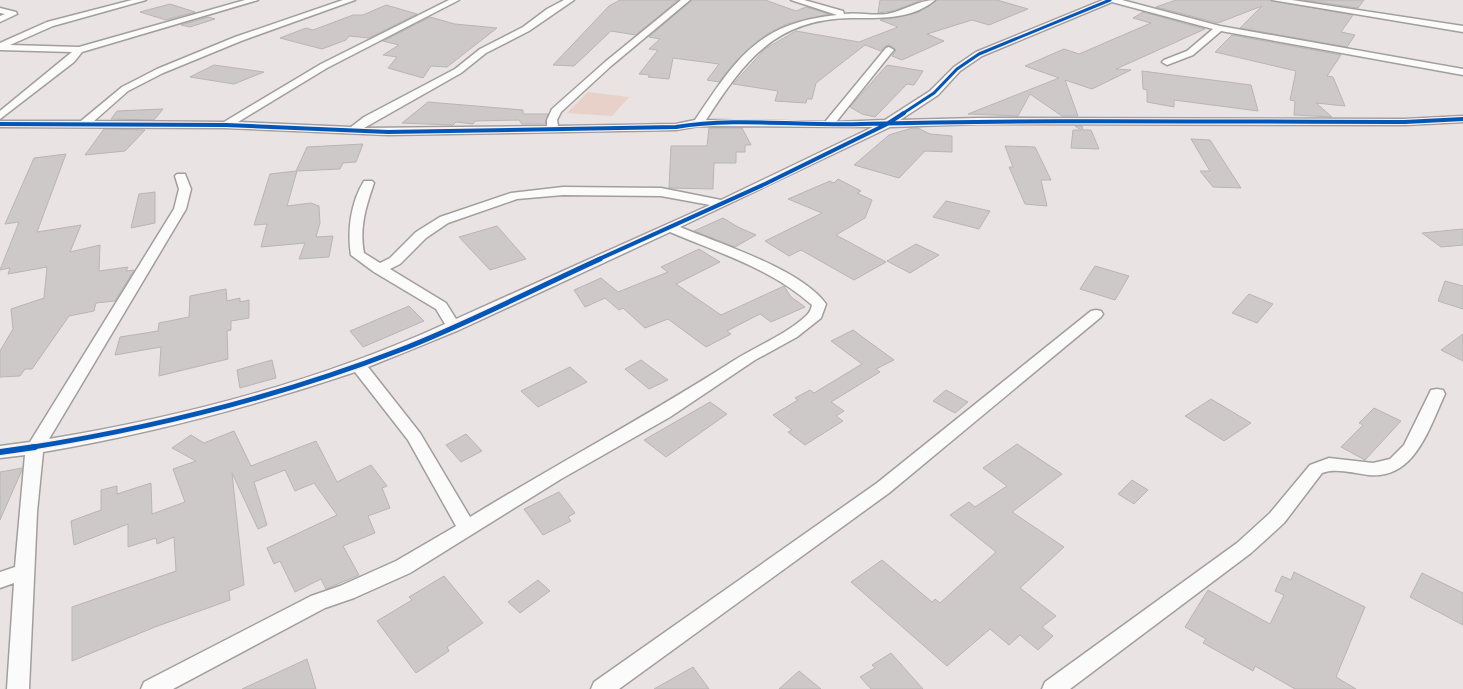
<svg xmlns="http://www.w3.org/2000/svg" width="1463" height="689" font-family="Barlow,sans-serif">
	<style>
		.green { fill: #e7d1c8 }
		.building { fill: #cec9c9; stroke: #bab5b5 }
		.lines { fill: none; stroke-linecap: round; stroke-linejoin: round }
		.street-casing { stroke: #a39e9e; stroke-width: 3 }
		.street { fill: #fcfbfb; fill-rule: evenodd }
		.cycleway-far3-casing { stroke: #f9eeef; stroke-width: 5 }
		.cycleway-far2-casing { stroke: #f9eeef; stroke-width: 6 }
		.cycleway-far1-casing { stroke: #f9eeef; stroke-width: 8 }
		.cycleway-casing { stroke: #f9eeef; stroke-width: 9 }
		.cycleway-far3 { stroke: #0057b8; stroke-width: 3 }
		.cycleway-far2 { stroke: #0057b8; stroke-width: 4 }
		.cycleway-far1 { stroke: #0057b8; stroke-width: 5 }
		.cycleway { stroke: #0057b8; stroke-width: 6 }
	</style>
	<rect width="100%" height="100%" fill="#e9e3e3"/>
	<!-- green -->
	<path class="green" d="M588,92L629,97L612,116L567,113Z"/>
	<!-- building -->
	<path class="building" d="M620,0H678L636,35L611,31L574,66L553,65L609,6Z
		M692,0H765L796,11L806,7L829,14L787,24L767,34L736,61L719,82L707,80L719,64L673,58L669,79L648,77L650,75L639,74L658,50L649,49L660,39L649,37Z
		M880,0H922L893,11L878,13Z
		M937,0H997L1028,9L989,25L972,20L927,34L944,41L902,60L892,56L896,50L890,45L885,46L881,51L865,45L816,83L812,99H807L806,103L775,101L778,91L733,84L765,49L796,31L859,42L898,27L880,20L917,13Z
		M1176,0H1270L1353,15L1341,32L1355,35L1347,47L1240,28L1262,6L1218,23L1156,7Z
		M1304,0H1364L1358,8Z
		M170,4L195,12L166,20L140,12Z
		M386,5L417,14L369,38L349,36L346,40L322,49L280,38L306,28L313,30L353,15H363Z
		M1143,12L1205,29L1116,69L1131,70L1092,89L1065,80L1078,116H1062L1030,94L1018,116L968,114L1059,78L1025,66L1064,49L1079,54L1151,23L1133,18Z
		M208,17L215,19L190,27L181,25Z
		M430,17L455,24L497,28L447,67L431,66L423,78L388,68L397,57L383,55L399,45L383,41Z
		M1232,35L1341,55L1327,76L1333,77L1345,106L1316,103L1332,117L1294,115L1295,101L1290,100L1296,71L1215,52Z
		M214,65L264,72L234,84L190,77Z
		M887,65L923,71L914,85L907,84L875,117L862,114L850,107Z
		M1142,71L1251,85L1258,111L1174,100V107L1147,102V90L1143,89Z
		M428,102L523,110V114H548L545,124H522L519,120L475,121L473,124L456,122L453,125L402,123Z
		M163,109L154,120L111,119L117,111Z
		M1075,126H1082L1083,130H1091L1099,149L1071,148L1073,130H1081Z
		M709,128H742L751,145H745V152H736V163H714L713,189L669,188L671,146H707Z
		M912,128H918L930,134L952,136V152L925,151L899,178L854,165L889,135Z
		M104,129L145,130L125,151L85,155Z
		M1191,139L1210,140L1241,188L1213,187L1200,171H1210Z
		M363,144L356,162L343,163L340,169L297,171L287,206L311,203L319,206L320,223L316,237L333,236L329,257L299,259L305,243L261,247L267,224L254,225L270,174L296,171L307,147Z
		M1005,146L1035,147L1051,180H1041L1047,206L1025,204L1009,167H1013Z
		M66,154L37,232L81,225L70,252L100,245L99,271L128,267L126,271L134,270L115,301L96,303L94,311L69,316L32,369H25L20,376L0,377V351L13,329L11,309L44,298L47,267L8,274L10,268L0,270L19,222L5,224L34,158Z
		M838,179L861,191L857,193L872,200L865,218L836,235L886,262L854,280L801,250L789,256L765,241L822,213L788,199L830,181L834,183Z
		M155,192V223L131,228L139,194Z
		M946,201L990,211L979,229L933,217Z
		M723,218L738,227L756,235L735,247L694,231Z
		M497,226L526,259L490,270L459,237Z
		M1463,229V245L1441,247L1422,233Z
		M916,244L939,255L910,273L887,261Z
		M699,249L720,262L676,284L721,315L784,286L791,297L805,307L771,322L760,314L727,331L731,334L706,347L668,319L645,328L623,308L619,310L605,298L585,307L574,290L601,278L618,292L668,272L661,267Z
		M1095,266L1129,276L1115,300L1080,289Z
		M1445,281L1463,286V309L1438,301Z
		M226,289L227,301L240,298V302L249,300V318L231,321V330L227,331L228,359L159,376L161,347L115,355L120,337L158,331L159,323L189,317L190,296Z
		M1249,294L1273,304L1257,323L1232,313Z
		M409,306L424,321L363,347L350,331Z
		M853,330L894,360L876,369L880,372L831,402L844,411L836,416L843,421L805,445L788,432L792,430L773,415L798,400L795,398L810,390L814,393L862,364L831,341Z
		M1463,334V361L1441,350Z
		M272,360L276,378L240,388L237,370Z
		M641,360L668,380L649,389L625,369Z
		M570,367L587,382L538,407L521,391Z
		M946,390L968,402L955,413L933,401Z
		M1211,399L1251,423L1224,441L1185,416Z
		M710,402L727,414L666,457L644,440Z
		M1374,408L1401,421L1365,460L1341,447L1363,425L1359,423Z
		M234,431L251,466L316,441L337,482L371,465L387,486L382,488L390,508L368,516L375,533L343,546L359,575L326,589L321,579L295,592L280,561L274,564L267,548L337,515L314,483L295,491L285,470L254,482L267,525L258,529L232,473L244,585L229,591L230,600L155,627L72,661V607L176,571L174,537L157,544L156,538L128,547V524L74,545L71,521L101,510V490L117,486V494L151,483L152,514L185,502L173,469L196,461L172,448L191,435L204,443Z
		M466,434L482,451L461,462L446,445Z
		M1017,444L1062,474L1012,512L1064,547L1020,588L1056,616L1042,627L1053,636L1038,650L1020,635L1009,645L990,629L947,666L851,582L882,560L932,602L935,599L940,603L996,552L950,515L969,502L975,507L1007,486L983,468Z
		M22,468V470L0,520V472Z
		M1132,480L1148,490L1134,504L1118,494Z
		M559,492L575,513L568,517L571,521L543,535L524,509Z
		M1294,572L1365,607L1336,677L1356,689H1295L1255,666L1253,671L1203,643L1206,639L1185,627L1208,590L1270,624L1284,595L1275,591L1282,576L1291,580Z
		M1422,573L1463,593V625L1410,597Z
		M444,576L483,623L447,647L449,651L416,673L377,621L412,600L409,597Z
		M538,580L550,591L520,613L508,602Z
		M891,653L923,689H871L860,677L875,668L872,665Z
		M307,659L316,689H242Z
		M693,667L709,689H654Z
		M799,671L821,689H779Z"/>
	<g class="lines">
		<!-- street casing -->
		<g class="street-casing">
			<path id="street" d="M132,0H146L53,26L10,45L79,47L245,0H258L82,52L74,62L0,119V111L72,52L0,50V43L47,22Z
				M343,0H355L241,41L163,73L128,91L94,121L224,122L321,64L449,0H459L327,68L238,122L351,127L364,117L455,69L480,49L523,27L547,9L564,0H574L529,31L486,53L461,73L364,128L547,126V120L552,109L605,62L681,0H690L611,66L561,112L557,120L558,126L676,124L695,120C736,59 758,23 837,15L791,0H804L843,11L844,14C858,12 872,16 887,14C904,11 918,0 935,0C912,20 879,18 851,18C775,19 744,61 706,120L825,122L886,48L889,47L894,50L892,52L836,122L885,120L930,91L954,67L976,52L1103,0H1122L1220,26L1463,69V75L1221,31L1193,55L1167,65L1162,62L1164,60L1187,51L1213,29L1112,2L982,56L960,71L938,95L900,120L978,118L1405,119L1463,116V122L1405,125L978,124L890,127L680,227C720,244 801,269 826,304L821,318L797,337L755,360L670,417L561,479L410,573L354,598L325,608L173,689H141L144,682L311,596L340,586L396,561L456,526L408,440L355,372C254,406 149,434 43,452L37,512L29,689H7L14,583L0,588V572L15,567L25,455L0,458V446L30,442L174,209L179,189L175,176L177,174H185L191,189L186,209L49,439C183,417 322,380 445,324L436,309L374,272L351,255C347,230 351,202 364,181H372L374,183C366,206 359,228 364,253L380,263L390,258L416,232L440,217L511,193L563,187L661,188L721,200L873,127L699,126L676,130L388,135L226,128L0,127V121H81L122,87L157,69L235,37ZM563,195L661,196L710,205L456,319L446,303L390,269L400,264L426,238L448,223L517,199ZM670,232C719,253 772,269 812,305C811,309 810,312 807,315C786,335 758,345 733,361C647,416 557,464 470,517L420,433L368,367L459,330Z
				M1272,0H1292L1463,26V32Z
				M0,8L16,12L17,14L0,22V16L5,14L0,13Z
				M1096,310L1101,311L1103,314L1101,317L889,493L619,689H591L594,682L877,483L1091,311Z
				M1437,389L1443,390L1445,394C1429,428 1415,480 1368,475C1353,473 1336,468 1322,473L1284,523L1251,553L1070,689H1042L1045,682L1237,543L1270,513L1310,465L1329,458L1373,463L1390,459L1404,445L1431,390Z"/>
		</g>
		<!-- street -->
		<use href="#street" class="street"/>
		<!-- cycleway-far3 casing -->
		<g class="cycleway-far3-casing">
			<path id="cycleway-far3" d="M902,114L934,93L957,69L979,54L1110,0"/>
		</g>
		<!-- cycleway-far2 casing -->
		<g class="cycleway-far2-casing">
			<path id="cycleway-far2" d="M0,124L226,125L388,132L676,127C734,117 801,126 861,124C1042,119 1224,122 1405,122L1463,119
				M597,260L765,184L887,124L904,113"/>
		</g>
		<!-- cycleway-far1 casing -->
		<g class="cycleway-far1-casing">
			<path id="cycleway-far1" d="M27,448C153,428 281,396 400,350C467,324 534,289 600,259"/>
		</g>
		<!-- cycleway casing -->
		<g class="cycleway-casing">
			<path id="cycleway" d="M0,452L35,447"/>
		</g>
		<!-- cycleway-far3 -->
		<use href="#cycleway-far3" class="cycleway-far3"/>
		<!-- cycleway-far2 -->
		<use href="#cycleway-far2" class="cycleway-far2"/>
		<!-- cycleway-far1 -->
		<use href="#cycleway-far1" class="cycleway-far1"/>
		<!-- cycleway -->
		<use href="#cycleway" class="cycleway"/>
	</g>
</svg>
